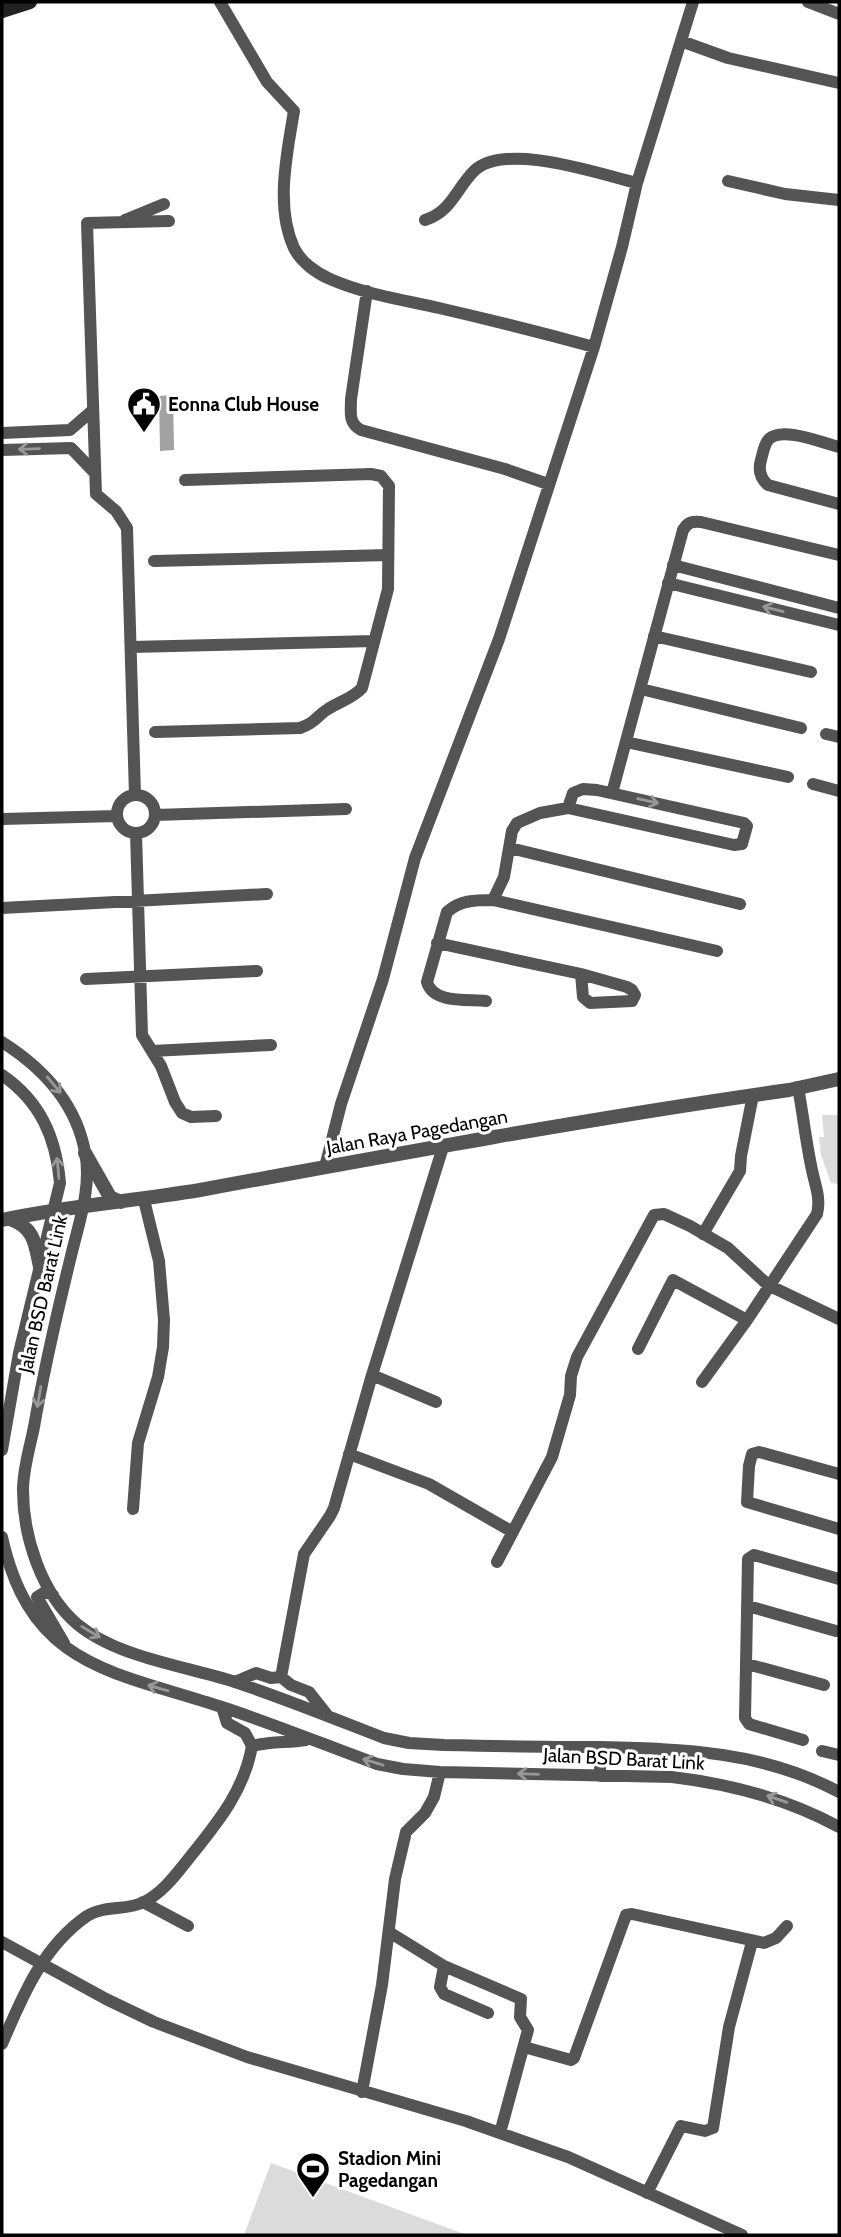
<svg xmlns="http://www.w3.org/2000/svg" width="841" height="2237" font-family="Cabin,sans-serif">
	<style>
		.green { fill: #dbdbdb }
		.water { fill: #a2a2a2 }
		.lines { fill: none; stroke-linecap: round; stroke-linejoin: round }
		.minor { stroke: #545454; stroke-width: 12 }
		.tertiary { stroke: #545454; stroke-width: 14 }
		.secondary { stroke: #212121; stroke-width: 14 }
		.oneway { stroke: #989898 }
		.labels { text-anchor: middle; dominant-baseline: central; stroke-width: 6; stroke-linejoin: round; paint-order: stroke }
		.poi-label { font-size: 19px; font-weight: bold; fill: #000; stroke: #fff; text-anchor: start }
		.street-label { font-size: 19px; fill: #000; stroke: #fff }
	</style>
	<rect width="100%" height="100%" fill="#fff"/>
	<!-- green -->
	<path class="green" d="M822,1115H839V1184L831,1183L821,1155L819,1137H824Z
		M271,2163L467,2235H244Z"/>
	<!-- water -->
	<path class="water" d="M173,395L174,450L160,451L159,396Z"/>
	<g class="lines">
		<!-- minor -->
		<path class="minor" d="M220,2L267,82L294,111C287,153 275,207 294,248C301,262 316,273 330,279C364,294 403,300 439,308C491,320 543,333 594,347
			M808,2L839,14
			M681,41L728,58L839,83
			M728,181L785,194L839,200
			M125,220L164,204
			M425,220C451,212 456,189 474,171C505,141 599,174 637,183
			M367,291L351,399C351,413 348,423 361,430L505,469L548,484
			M2,433L70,430L93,410
			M839,447C823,443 782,426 769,439C764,444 763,453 761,460C758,470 760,478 768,485L839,504
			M2,450L71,448L95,473
			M154,561L388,555
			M673,565L839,608
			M668,583L839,625
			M654,636L811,672
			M131,647L374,641
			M641,689L801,728
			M155,732L300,728C317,722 315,717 328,709C340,701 352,699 362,688L388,589L389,486L381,476L371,474L185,480
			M826,734L839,737
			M626,742L788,777
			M813,784L839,791
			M612,793L683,530C688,522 692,521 701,522L839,555
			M135,795L127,528L116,511L96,494L87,223L169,221
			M117 814a19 19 0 1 1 38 0a19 19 0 1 1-38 0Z
			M155,815L346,809
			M2,819L117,816
			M136,833L142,1035L161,1066L175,1102L182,1113L191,1117L216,1116
			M510,848L740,904
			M493,900L717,951
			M2,908L267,894
			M437,943L581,974
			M581,974L627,987L632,990L635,995L632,1001L590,1003L583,997Z
			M86,979L257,971
			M486,1001C468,999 433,1004 427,982L447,912C460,900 476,900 493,900L504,877L512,831L517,823L540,813L568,808L734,845L742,844L747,826L744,823L597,790L583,789L573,793L568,808
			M2,1042C43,1068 76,1103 85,1152C92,1187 79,1222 71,1256C57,1313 44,1369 34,1427C30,1447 23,1469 23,1490C23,1536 41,1593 77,1624C118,1658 186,1666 235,1682C286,1699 335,1719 384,1738L409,1743L444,1745C494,1746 544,1747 595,1747C682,1749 760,1750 839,1792
			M152,1051L271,1045
			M2,1075C40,1101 56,1137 60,1183L19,1353L2,1450
			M325,1167L341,1104L383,979L415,858L499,639L594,347L622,247L637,183L693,2
			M703,1234L740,1171L741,1156L753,1095
			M638,1349L673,1280L747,1320
			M372,1375L436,1402
			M702,1382L747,1320L817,1214C821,1198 815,1185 812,1170C806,1143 803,1114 798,1087
			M349,1454L429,1484L511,1531
			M839,1474L759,1452L752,1454L749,1466L747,1502L839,1529
			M133,1509L138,1443L158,1377L163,1347L164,1320L159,1261L144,1200
			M2,1537C31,1668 113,1671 222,1707C274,1724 325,1745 377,1764L403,1769L440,1772L672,1777C731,1784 786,1798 839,1827
			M497,1562L552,1457L570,1395L571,1376L577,1357L654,1215L664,1214L690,1226L728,1248L768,1285L839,1319
			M53,1595L45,1592L37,1597L64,1643
			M748,1606L836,1631
			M747,1664L824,1685
			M281,1677L304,1554L330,1516L334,1508L372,1375L443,1147
			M235,1682L256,1673L271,1678L281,1677L291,1685L309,1692L328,1716
			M222,1707L227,1723L245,1733L252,1746C271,1741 287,1743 306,1740
			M803,1740L749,1724L745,1718L748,1559L754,1555L839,1579
			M600,1747V1776
			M822,1751L839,1755
			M143,1902L188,1926
			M389,1932L444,1966L440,1987L444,1994L488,2013
			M2,1942L106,1999L154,2022L247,2057L466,2121L568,2157L742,2235
			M444,1966L521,1999L520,2017L528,2030L500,2133
			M2,2044C22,1997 43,1946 87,1916C104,1905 127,1911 144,1902C164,1892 177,1873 190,1857C218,1822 244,1791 252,1746
			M524,2047L571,2060L574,2058L626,1915L632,1914L764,1943L776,1938L787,1926
			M362,2092L382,1985L395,1879L406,1832L425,1813L434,1797L440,1772
			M647,2193L681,2126L705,2131L713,2128L729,2027L752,1942"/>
		<!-- tertiary -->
		<path class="tertiary" d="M85,1153L110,1197L121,1202
			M10,1219C35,1228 35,1244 40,1267
			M2,1220C67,1206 134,1201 200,1190C396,1154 592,1118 789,1090L839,1079"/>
		<!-- secondary -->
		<path class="secondary" d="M2,11L30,2"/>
	</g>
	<!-- one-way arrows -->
	<defs><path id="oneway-shaft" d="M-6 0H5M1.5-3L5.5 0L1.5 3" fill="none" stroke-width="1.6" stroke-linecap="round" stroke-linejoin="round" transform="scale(1.75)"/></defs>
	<g class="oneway">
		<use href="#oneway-shaft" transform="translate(29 449) rotate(178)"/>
		<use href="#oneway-shaft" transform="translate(773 609) rotate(-166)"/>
		<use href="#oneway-shaft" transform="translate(648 801) rotate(13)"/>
		<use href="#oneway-shaft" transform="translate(54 1085) rotate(50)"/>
		<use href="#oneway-shaft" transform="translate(58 1168) rotate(-95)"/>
		<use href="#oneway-shaft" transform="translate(39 1397) rotate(100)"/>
		<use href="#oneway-shaft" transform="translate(91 1632) rotate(31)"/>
		<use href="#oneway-shaft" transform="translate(158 1688) rotate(-164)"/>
		<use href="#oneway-shaft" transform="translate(373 1762) rotate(-163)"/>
		<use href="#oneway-shaft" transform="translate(528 1774) rotate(-178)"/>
		<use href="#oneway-shaft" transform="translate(777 1799) rotate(-161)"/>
	</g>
	<!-- icons -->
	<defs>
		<g id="civic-pin" transform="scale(1.75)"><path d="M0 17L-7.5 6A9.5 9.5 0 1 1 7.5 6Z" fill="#000" stroke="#fff"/><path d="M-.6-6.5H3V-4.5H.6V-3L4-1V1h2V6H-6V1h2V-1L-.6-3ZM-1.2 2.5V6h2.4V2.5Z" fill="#fff"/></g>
		<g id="stadium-pin" transform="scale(1.75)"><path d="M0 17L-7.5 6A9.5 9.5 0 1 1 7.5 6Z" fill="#000" stroke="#fff"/><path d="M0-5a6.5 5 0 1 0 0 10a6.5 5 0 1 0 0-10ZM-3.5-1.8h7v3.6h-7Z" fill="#fff"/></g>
	</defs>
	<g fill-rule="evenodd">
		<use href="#civic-pin" x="144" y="404"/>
		<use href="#stadium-pin" x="313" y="2169"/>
	</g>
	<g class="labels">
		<!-- poi labels -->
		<g class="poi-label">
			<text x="168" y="404">Eonna Club House</text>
			<text x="338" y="2158">Stadion Mini<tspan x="338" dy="22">Pagedangan</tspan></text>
		</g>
		<!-- street labels -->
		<g class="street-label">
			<text transform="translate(417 1132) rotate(-10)">Jalan Raya Pagedangan</text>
			<text transform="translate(43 1294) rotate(-77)">Jalan BSD Barat Link</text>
			<text transform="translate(624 1759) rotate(3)">Jalan BSD Barat Link</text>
		</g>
	</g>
	<!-- border -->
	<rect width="841" height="2237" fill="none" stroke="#000000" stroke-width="7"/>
</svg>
